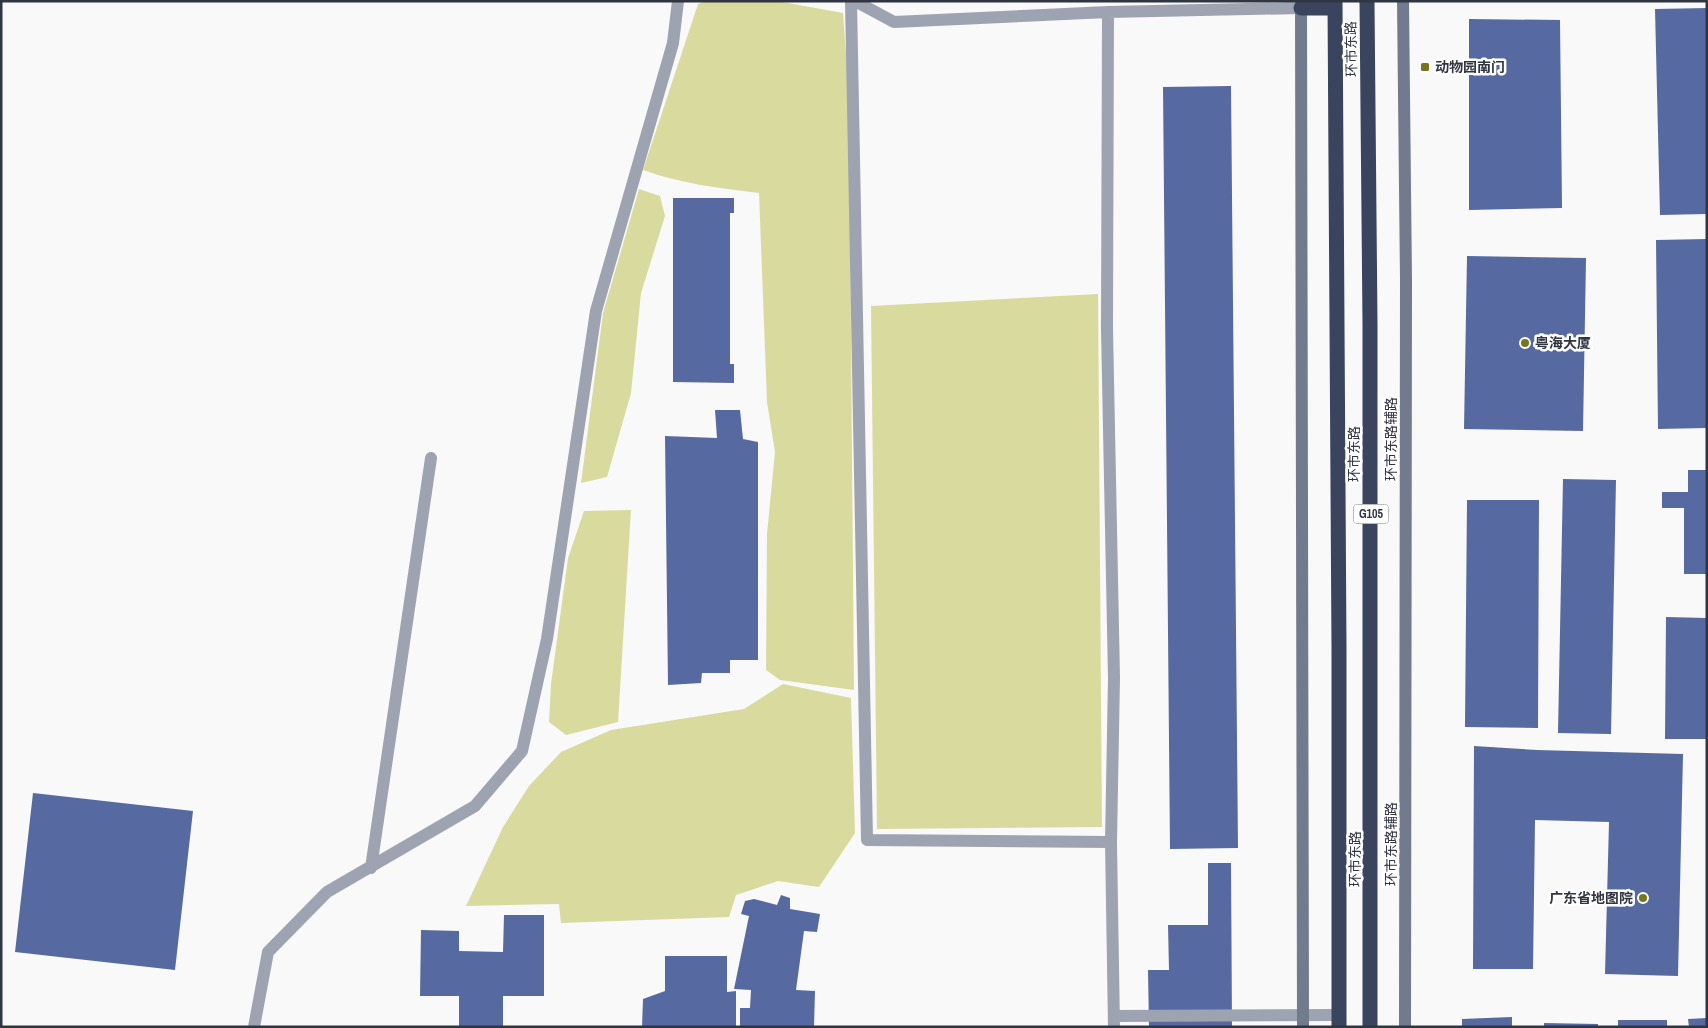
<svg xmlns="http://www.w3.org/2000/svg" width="1708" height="1028" font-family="'Archivo Narrow','Noto Sans SC',sans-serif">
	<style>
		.green { fill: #d9db9e }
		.building { fill: #566aa1 }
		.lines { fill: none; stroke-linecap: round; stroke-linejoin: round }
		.street { stroke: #9da3b1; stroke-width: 12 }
		.secondary { stroke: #727a8d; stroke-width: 12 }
		.highway { stroke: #3a445e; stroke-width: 15 }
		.poi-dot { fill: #77761d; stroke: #fff; stroke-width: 2 }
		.labels { text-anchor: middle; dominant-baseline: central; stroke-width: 5; stroke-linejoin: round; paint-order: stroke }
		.shield { fill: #fff; stroke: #6e727b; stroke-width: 1 }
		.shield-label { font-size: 12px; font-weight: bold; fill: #303542 }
		.street-label { font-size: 14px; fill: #303542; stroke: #fff }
		.poi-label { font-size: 14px; font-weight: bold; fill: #303542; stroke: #fff; text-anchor: start }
	</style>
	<rect width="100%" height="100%" fill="#f9f9f9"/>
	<!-- green -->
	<path class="green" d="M704,1H777L843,13L849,95L854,690L780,680L766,670L767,534L775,452L767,402L759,193C720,188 681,184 643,170L698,4Z
		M639,189L660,196L665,216L641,293L631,393L607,477L581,483L603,313Z
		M1098,294L1102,827L877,829L871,306Z
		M631,510L618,722L566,735L549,722L551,684L568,558L584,511Z
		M783,684L851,698L855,833L819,887L778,881L736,895L729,917L561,923L559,904L466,906L503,827L529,786L561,752L611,730L744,709Z"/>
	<!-- building -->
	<path class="building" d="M1707,8V214L1660,215L1655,9Z
		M1469,19L1560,20L1562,208L1469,210Z
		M1231,86L1238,848L1170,849L1163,87Z
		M673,198H734V213H730V364H734V383L673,382Z
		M1707,239V428L1658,429L1656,240Z
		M1467,256L1586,258L1583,431L1464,429Z
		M715,410H740L743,439L758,442V660H730V673H702L701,683L668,685L665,436L717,438Z
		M1688,470H1707V574H1684V508H1662V492H1688Z
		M1563,479L1616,480L1611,734L1558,733Z
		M1467,500H1539L1538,728L1465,727Z
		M1666,617L1707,618V739H1665Z
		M1474,746L1537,750L1683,754L1678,976L1605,974L1609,822L1535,820L1533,969H1473Z
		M33,793L193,811L175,970L15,952Z
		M1208,863H1231L1232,1027H1149L1148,970H1169L1168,925H1208Z
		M781,895L790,898V909L820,914L817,932L804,931L796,990L815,991L814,1027H740V1008H750L751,990L734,989L749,916L741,914L745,901L754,899L777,905Z
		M504,915H544V996H503V1027H459V996H420L421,930L459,931V951L503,952Z
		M665,956H727V992L736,991V1027H642L643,999L665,991Z
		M1512,1017V1027H1462V1019Z
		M1707,1018V1027H1689L1688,1019Z
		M1618,1020H1667V1027H1618Z
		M1544,1023L1598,1024V1027H1544Z"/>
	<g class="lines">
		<!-- street -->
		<path class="street" d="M851,1L867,840L1111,842L1114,1027
			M855,1L894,22L1108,12L1301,8
			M1108,12L1107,329L1114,678L1111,842
			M371,868L431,458
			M1114,1016L1339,1015
			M254,1027L268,952L327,892L475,806L522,751L547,639L596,311L673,43L678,1"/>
		<!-- secondary -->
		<path class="secondary" d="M1301,1L1303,1027
			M1403,1L1406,280L1405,1027"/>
		<!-- highway -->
		<path class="highway" d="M1335,1L1339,649V1027
			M1367,1L1370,324V1027
			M1301,8H1335"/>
	</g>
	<!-- markers -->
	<g class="poi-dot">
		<rect x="1420" y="62" width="10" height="10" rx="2.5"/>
		<circle cx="1525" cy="343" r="5"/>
		<circle cx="1643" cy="898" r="5"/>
	</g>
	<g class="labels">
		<!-- shield labels -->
		<rect class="shield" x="1353.5" y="504.5" width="35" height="19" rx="4"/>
		<g class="shield-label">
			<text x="1371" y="514">G105</text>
		</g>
		<!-- street labels -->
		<g class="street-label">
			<text transform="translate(1351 49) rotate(-91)">环市东路</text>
			<text transform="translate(1391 439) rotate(-90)">环市东路辅路</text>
			<text transform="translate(1354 454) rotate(-90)">环市东路</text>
			<text transform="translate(1391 844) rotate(-90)">环市东路辅路</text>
			<text transform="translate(1355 859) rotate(-90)">环市东路</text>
		</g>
		<!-- poi labels -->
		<g class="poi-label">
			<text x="1435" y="67">动物园南门</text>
			<text x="1535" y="343">粤海大厦</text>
			<text x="1633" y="898" text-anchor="end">广东省地图院</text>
		</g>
	</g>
	<!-- border -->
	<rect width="1708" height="1028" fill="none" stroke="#303542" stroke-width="5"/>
</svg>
